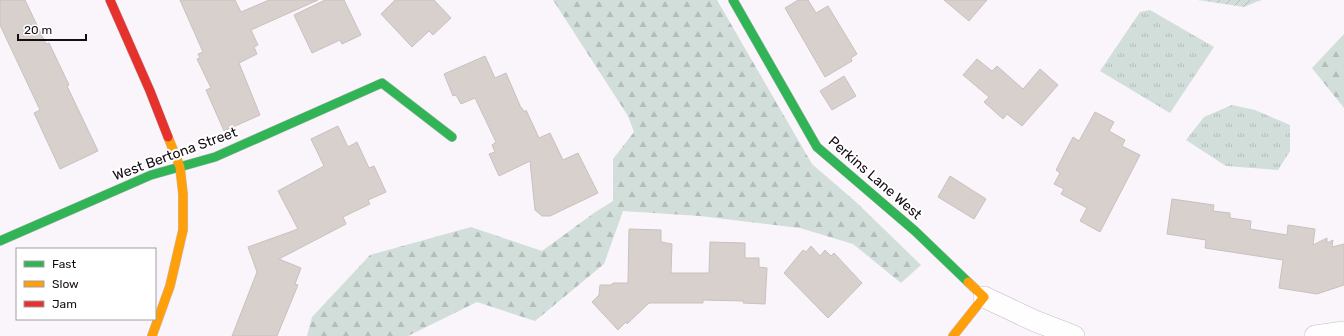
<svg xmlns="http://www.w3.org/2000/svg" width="1344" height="336" font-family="Rubik,sans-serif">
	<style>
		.grass { fill: url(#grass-tufts) }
		.forest { fill: url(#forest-firs) }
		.garden { fill: url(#garden-furrows) }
		.building { fill: #d7d0cd; stroke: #c8c1bf }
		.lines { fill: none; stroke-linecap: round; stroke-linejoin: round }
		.street-casing { stroke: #c5bfc5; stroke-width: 22 }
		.fast-casing { stroke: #c5bfc5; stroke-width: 10 }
		.slow-casing { stroke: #c5bfc5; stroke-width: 10 }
		.jam-casing { stroke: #c5bfc5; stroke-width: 10 }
		.street { stroke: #fefefe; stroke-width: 21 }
		.fast { stroke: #30b455; stroke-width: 9 }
		.slow { stroke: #ff9f0a; stroke-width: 9 }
		.jam { stroke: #e5322d; stroke-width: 9 }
		.labels { text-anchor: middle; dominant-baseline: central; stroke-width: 4; stroke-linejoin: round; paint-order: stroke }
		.street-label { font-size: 14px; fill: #150c14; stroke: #fff }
	</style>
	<defs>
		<pattern id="grass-tufts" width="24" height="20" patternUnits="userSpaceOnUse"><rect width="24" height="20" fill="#d2deda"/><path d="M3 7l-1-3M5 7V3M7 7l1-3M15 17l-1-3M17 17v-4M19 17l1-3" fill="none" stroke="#b3bdba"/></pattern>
		<pattern id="forest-firs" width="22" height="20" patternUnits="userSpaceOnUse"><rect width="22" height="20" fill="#d2deda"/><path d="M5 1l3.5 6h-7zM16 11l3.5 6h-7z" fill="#b3bdba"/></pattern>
		<pattern id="garden-furrows" width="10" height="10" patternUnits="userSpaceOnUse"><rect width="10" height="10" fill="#d2deda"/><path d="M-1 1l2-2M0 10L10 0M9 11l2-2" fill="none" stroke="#b3bdba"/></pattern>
	</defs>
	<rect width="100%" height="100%" fill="#faf5fa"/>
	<!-- grass -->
	<path class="grass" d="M1150,10L1214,47L1170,113L1100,71L1140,12Z
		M1232,105L1255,110L1290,125V151L1278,170L1226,166L1186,140L1204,117Z"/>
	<!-- forest -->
	<path class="forest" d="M553,0H717L812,164L856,202L921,265L901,283L853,244L800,228L700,216L623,211L604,264L535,321L477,302L408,336H307L312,317L370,255L471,227L542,251L594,213L613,201V159L634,132L628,116Z
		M1344,34V108L1312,68Z"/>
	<!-- garden -->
	<path class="garden" d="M1198,0H1261L1244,7Z"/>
	<!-- building -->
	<path class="building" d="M0,0H25L46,44L49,43L69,85L67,86L98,151L60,169L34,113L40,110L0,25Z
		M180,0H235L241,12L269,0H318L251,30L258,45L254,47L257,54L239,63L260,115L224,131L206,90L211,88L197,59L200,58L198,54L203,52Z
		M325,0H344L361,35L342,44L340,40L312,53L294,15Z
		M395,0H434L451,18L433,35L429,31L412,47L381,14Z
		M798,0H808L816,13L828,6L857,54L851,58L852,61L825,77L785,8Z
		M944,0H987L969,21Z
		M485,56L495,78L506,73L521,108H522L524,112L526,110L539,138L550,133L563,160L578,153L598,193L550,216H542L535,210L530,161L499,176L489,154L495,152L492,145L496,142L475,98L461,104L456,95L453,96L444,74Z
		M977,59L992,71L997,66L1023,89L1040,69L1058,85L1022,126L1007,114L1003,119L984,102L989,97L963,75Z
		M844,76L856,96L832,110L820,91Z
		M1095,112L1114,122L1109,131L1125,140L1122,146L1140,155L1100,232L1080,221L1087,208L1061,194L1064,189L1054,184L1060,173L1056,170L1073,137L1079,141Z
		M338,126L348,147L357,142L369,168L374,166L386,192L368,200L370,204L343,217L346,224L279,259L301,268L295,284L298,285L277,336H232L257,272L248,247L298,229L278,191L324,166L311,139Z
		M950,176L986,199L974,219L938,197Z
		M1172,199L1214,205L1213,211L1230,213V218L1251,221L1250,229L1287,235L1288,225L1315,229L1313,245L1327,238V243L1333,240L1332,247L1344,244V285L1317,294L1279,288L1283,260L1205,248L1206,240L1167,234Z
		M629,229L661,230V242L672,244L671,273H709L710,242L745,243V258H759V267L767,268L765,304L743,303L744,301L703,300V303H649L627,324L626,322L618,330L592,302L599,295L600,285H611L613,283H628Z
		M811,246L820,256L825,250L831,256L834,253L862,283L828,318L784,273L803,250L806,252Z"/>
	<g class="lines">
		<!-- street casing -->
		<g class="street-casing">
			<path id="street" d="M984,297L1035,321L1074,336
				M1315,336L1344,332"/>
		</g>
		<!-- fast casing -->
		<g class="fast-casing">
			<path id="fast" d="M733,0L817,147L915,231L968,282
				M0,241L151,175L215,157L382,83L452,137"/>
		</g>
		<!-- slow casing -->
		<g class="slow-casing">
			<path id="slow" d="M152,336L170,286L183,230V194L180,167L168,137
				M953,336L984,297L968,282"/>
		</g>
		<!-- jam casing -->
		<g class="jam-casing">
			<path id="jam" d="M110,0L150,91L168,137"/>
		</g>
		<!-- street -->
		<use href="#street" class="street"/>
		<!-- fast -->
		<use href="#fast" class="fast"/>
		<!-- slow -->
		<use href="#slow" class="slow"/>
		<!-- jam -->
		<use href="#jam" class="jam"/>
	</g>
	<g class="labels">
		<!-- street labels -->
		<g class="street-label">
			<text transform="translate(175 154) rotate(-20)">West Bertona Street</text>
			<text transform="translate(875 178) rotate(41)">Perkins Lane West</text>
		</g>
	</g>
	<!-- legend -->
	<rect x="16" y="248" width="140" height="72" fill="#ffffff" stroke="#a19ea1"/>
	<rect x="24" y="261" width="20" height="6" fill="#30b455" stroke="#a19ea1"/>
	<text x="52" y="268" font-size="12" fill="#150c14">Fast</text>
	<rect x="24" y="281" width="20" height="6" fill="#ff9f0a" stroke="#a19ea1"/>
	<text x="52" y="288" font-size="12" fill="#150c14">Slow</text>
	<rect x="24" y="301" width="20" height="6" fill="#e5322d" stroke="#a19ea1"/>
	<text x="52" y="308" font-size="12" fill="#150c14">Jam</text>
	<!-- scale -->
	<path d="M18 34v6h68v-6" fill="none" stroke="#150c14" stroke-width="2"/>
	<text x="24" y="34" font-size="12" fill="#150c14" stroke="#ffffff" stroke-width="3" paint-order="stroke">20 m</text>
</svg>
